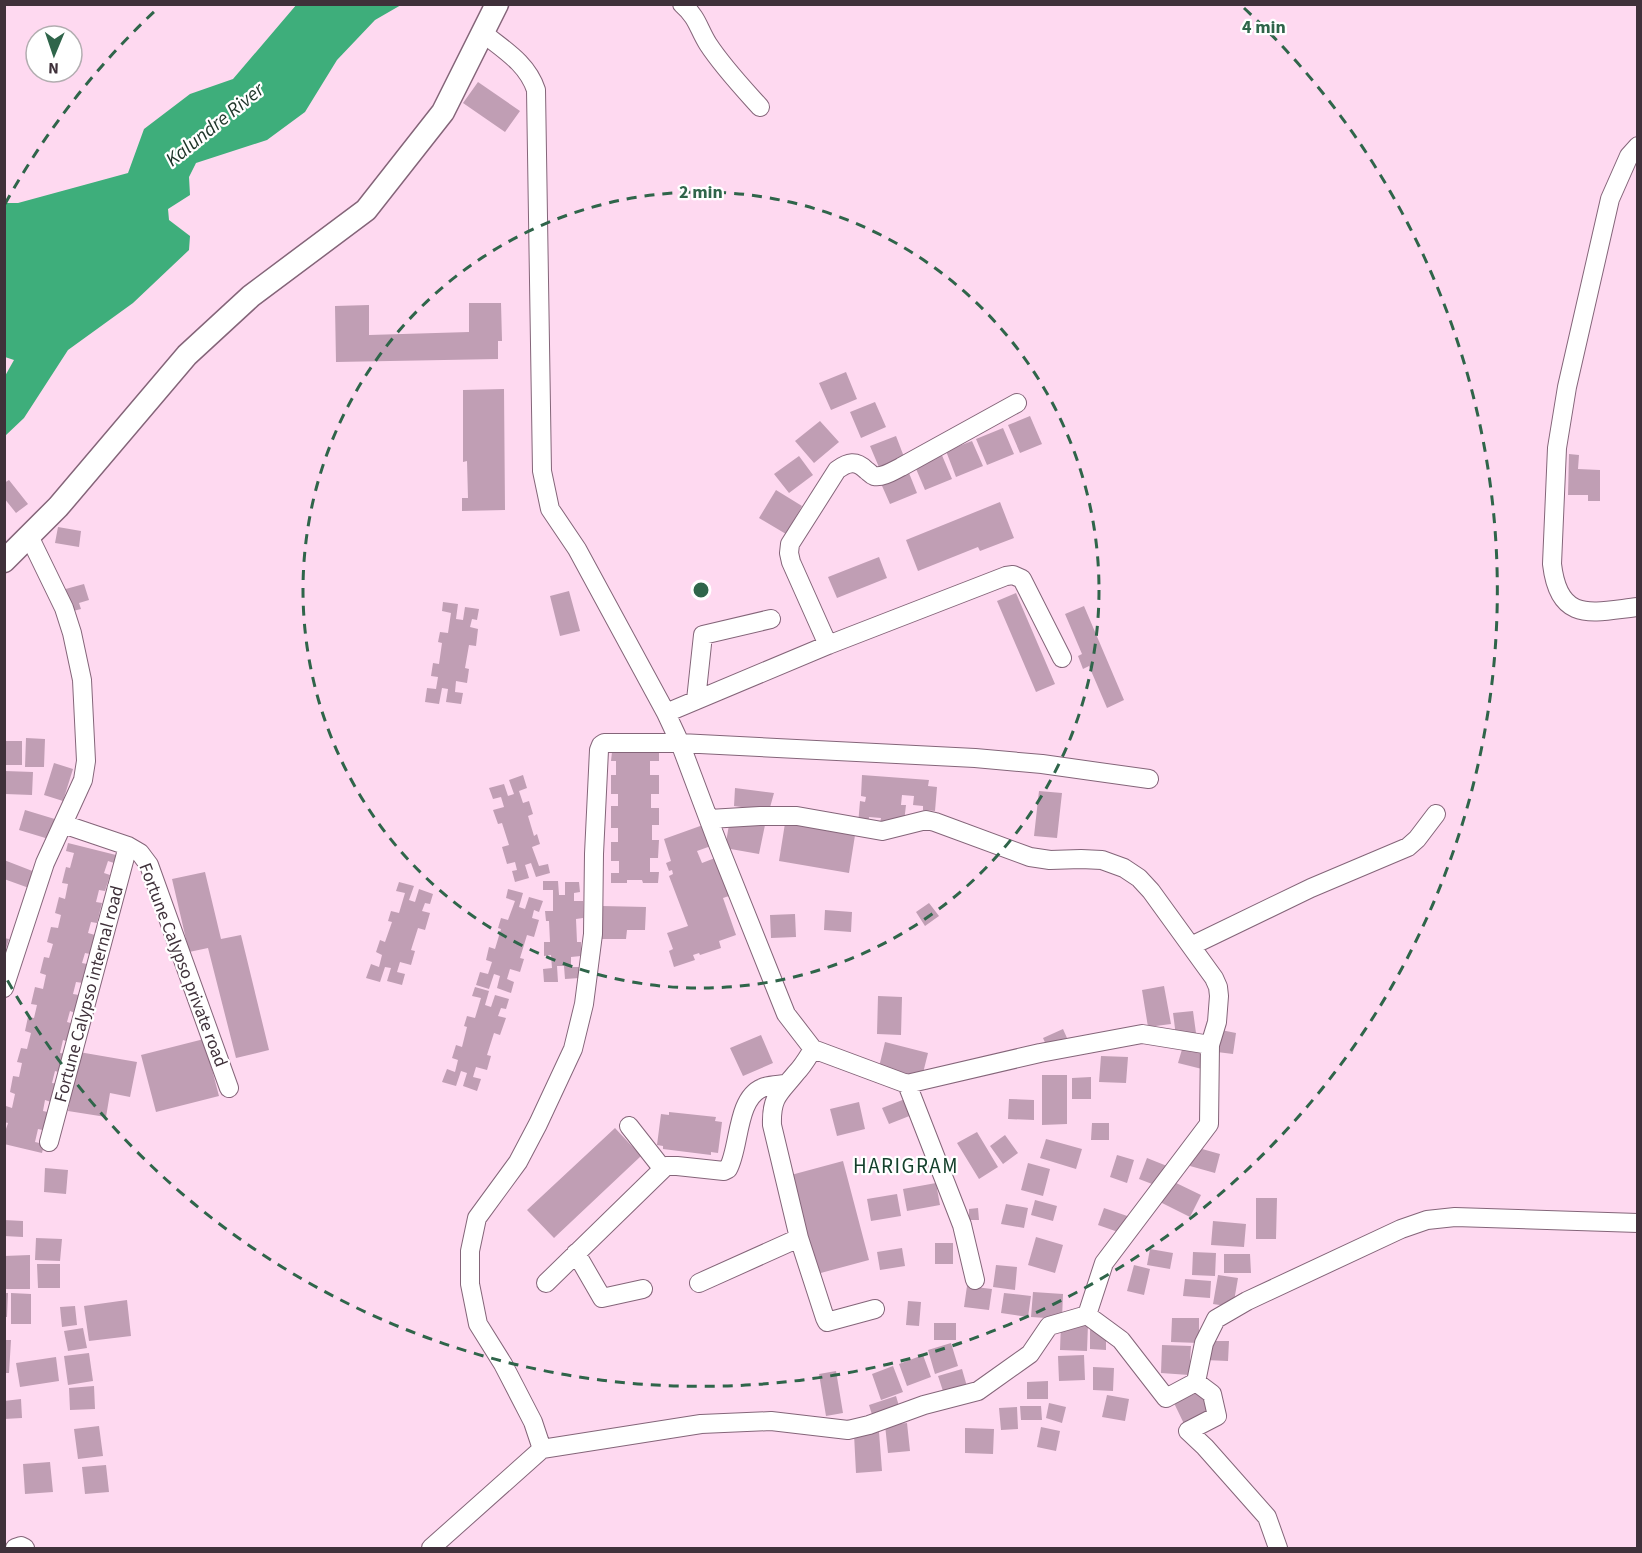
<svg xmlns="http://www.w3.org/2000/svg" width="1642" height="1553" font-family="'Source Sans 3',sans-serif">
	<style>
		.water { fill: #3eae7b }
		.building { fill: #c09eb4 }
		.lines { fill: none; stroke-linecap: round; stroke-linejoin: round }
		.minor-casing { stroke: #846579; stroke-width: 20 }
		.major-casing { stroke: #846579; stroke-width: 25 }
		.minor { stroke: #fff; stroke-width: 18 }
		.major { stroke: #fff; stroke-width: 22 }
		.ring { fill: none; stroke: #2f654a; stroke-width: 3; stroke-dasharray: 10 8 }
		.labels { text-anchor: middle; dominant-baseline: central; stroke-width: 4.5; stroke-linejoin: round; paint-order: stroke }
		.street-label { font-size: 18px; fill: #3f313a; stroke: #fff }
		.water-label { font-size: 20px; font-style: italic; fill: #1d3428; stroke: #fff }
		.quarter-label { font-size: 21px; letter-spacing: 1.5px; fill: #15402c; stroke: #fff }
		.centre { fill: #2f654a; stroke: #fff; stroke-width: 3 }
		.ring-label { font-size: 18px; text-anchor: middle; font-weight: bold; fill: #2f654a; stroke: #fff; stroke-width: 4.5; stroke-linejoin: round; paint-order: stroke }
	</style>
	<rect width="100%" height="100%" fill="#fed9f0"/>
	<!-- water -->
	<path class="water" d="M297,4L401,5L375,20L337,60L305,112L267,140L196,163L189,177L190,195L168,209L169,220L190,236L189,250L133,303L68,350L24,418L5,436V376L14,360L5,357V203H18L128,173L144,129L190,94L233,79Z"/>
	<!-- building -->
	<path class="building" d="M478,82L520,111L505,132L463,103Z
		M469,303H501L502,341H498V359L336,362L335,306L369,305V335L469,332Z
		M846,372L857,399L831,410L819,383Z
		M504,389L505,510L462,511V498H468L467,461L463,462V390Z
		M875,402L886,427L861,438L850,412Z
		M1030,416L1042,444L1020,453L1008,425Z
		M820,421L839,442L814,463L795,441Z
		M1003,428L1014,454L987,465L976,439Z
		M896,436L906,462L881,472L870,446Z
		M972,441L983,466L956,477L946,451Z
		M941,453L952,479L925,490L914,464Z
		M1569,454L1579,455L1578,469L1600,470V501H1588V495H1568Z
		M799,456L813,475L789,493L774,474Z
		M907,468L917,493L890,504L879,479Z
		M9,480L28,504L16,513L4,498V483Z
		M776,490L802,506L786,534L759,518Z
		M1000,502L1014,538L980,551L978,547L918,571L906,540Z
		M58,527L81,531L79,547L55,543Z
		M879,557L887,578L837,598L828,577Z
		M84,584L89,600L79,603L81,609L69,612L62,590Z
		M569,591L580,631L560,636L550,596Z
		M1016,593L1055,684L1036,692L997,601Z
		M443,602L458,604L456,619L463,620L465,607L479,609L477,620L472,619L470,627L478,629L476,646L469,645L465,668L469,669L467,683L456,681L455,692L463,693L461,704L446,702L448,689L442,688L439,704L425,702L427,688L436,689L438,677L431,676L433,663L439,664L442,643L438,642L440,632L448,633L451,613L442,611Z
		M1084,606L1124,700L1107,708L1089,666L1083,669L1078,656L1082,654L1065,614Z
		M26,738L45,739L44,767H25Z
		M4,741H22V765H4Z
		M612,752L659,753V761H650V775H659V794H651V808H659V825H652V840H659L658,858H650V872H659L658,883H643L642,880H627V883H611V873H619V861H611V842H618V828H611V806H618V794H611V775H616V761H611Z
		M54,763L73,769L63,801L44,795Z
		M5,771L33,772L32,795L5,794Z
		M523,775L527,788L519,791L523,803L529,801L533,814L528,816L534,836L537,834L540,844L532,847L539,866L548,864L550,873L536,877L531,863L525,865L529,878L515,882L512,871L517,870L515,862L507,864L502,847L509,845L502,823L498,824L493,810L504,807L501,797L493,799L489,788L504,784L508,796L514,794L509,780Z
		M862,775L929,780L928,786L937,787L935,811L923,810V806L913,805L914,796L902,795L901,805H906L904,822L880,823L881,818L869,817L868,826L858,825L860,801L865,802L866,797L861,796Z
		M735,788L774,793L769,811L734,806Z
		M1039,791L1062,793L1057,838L1034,836Z
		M25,810L58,820L52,840L19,830Z
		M786,817L856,829L849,873L779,861Z
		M730,819L765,825L759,854L725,848Z
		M703,825L711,846L697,851L702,863L715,858L729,896L723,898L736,935L719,941L721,948L700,955L699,953L693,955L695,960L674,967L669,951L673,949L667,933L688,926L669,876L673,874L672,870L669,871L666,863L671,861L664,839Z
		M68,843L116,855L114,863L108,861L104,873L110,875L105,891L99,890L96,902L102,903L97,923L91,922L88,933L95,935L90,954L85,953L82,963L87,964L83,983L76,982L73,994L79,995L75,1013L70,1011L67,1022L74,1024L69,1042L63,1040L60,1053L66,1054L62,1073L55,1071L52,1083L59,1084L54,1103L45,1100L43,1111L52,1113L47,1131L38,1129L35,1142L44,1144L42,1153L4,1144V1135L8,1123L4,1122V1112L6,1106L12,1108L15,1094L10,1092L13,1076L19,1077L22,1063L17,1062L21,1048L27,1049L31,1033L25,1031L28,1017L34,1018L37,1005L31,1004L35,987L43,989L46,975L40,973L44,957L49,958L53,944L47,942L51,927L58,928L61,915L55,913L59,897L65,899L68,884L62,883L66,867L70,868L74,853L66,851Z
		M4,860L35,872L29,888L4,879Z
		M205,872L221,939L241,935L269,1050L236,1058L208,948L189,952L172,879Z
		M543,881H558L559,895H565V882H579L580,892L574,893V901H583V918L576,919L577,942H581V956L571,957V967H579L580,978L565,979L564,966H557L558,982H544L543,969L552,968L551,955L544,956V942H550L549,921H546L545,911H553V890H543Z
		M399,882L414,886L409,900L415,902L419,889L433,894L430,904L425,903L422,911L430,913L425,930L418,928L411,950L415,951L411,965L400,962L397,972L405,974L402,985L387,981L391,968L385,967L380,982L366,978L371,964L379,967L382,955L376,952L380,940L385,942L392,922L388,921L391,911L399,913L405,893L396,891Z
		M508,889L523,893L519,907L525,909L529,897L543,901L539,912L534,910L532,918L539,920L534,937L527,935L520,958L524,959L520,972L510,969L507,979L514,982L511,993L497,988L500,976L494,974L489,989L476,985L480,972L488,974L492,962L486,960L489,947L495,949L501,929L498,928L501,918L508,920L515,901L506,898Z
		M929,903L939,916L925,926L916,912Z
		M602,906L646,907L645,930H627L626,939H601Z
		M825,910L852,912L851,932L824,930Z
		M795,914L796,937L771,938L770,915Z
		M4,938L9,939L5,952L4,951Z
		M1164,986L1171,1024L1148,1027L1142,990Z
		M475,987L489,991L485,1005L491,1007L495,995L509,999L506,1009L501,1008L498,1016L506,1018L500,1035L494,1033L487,1055L491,1056L487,1070L476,1067L473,1077L481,1079L477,1091L463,1086L467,1073L461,1071L456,1086L442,1082L447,1069L455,1072L458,1060L452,1058L456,1045L462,1047L467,1027L464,1026L467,1016L475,1018L481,998L472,996Z
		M878,996L902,997L901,1035L877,1034Z
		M1193,1011L1196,1033L1176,1036L1173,1013Z
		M1063,1029L1067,1038L1047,1047L1043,1038Z
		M1221,1030L1236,1033L1233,1054L1217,1052Z
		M761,1035L773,1063L743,1076L730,1048Z
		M204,1039L219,1096L156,1112L141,1055Z
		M885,1042L928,1053L922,1077L879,1067Z
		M1183,1046L1207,1054L1206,1070L1178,1063Z
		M79,1052L137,1062L130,1097L110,1093L106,1117L68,1111Z
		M1101,1056L1128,1057L1126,1083L1099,1082Z
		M1042,1075H1067V1124L1042,1125Z
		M1091,1077V1099H1072V1078Z
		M905,1099L912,1115L889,1124L882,1108Z
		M1009,1099L1034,1100V1120L1008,1119Z
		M859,1102L865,1129L837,1136L830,1109Z
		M669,1112L716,1117L715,1121L722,1122L718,1153L711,1152V1155L663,1149V1146L657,1145L661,1114L669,1115Z
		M1092,1123H1109V1140H1091Z
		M615,1128L641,1156L554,1238L527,1210Z
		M977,1132L998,1167L979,1179L957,1143Z
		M1005,1135L1018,1153L1003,1164L990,1146Z
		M1046,1139L1082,1149L1076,1169L1040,1158Z
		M1195,1147L1220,1154L1215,1173L1190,1166Z
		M1117,1155L1134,1160L1127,1183L1110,1177Z
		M1147,1158L1167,1166L1160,1187L1139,1179Z
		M843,1161L869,1260L817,1274L791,1175Z
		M1028,1163L1050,1169L1043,1196L1021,1190Z
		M45,1168L68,1170L66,1194L44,1192Z
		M1170,1180L1201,1195L1190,1217L1160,1202Z
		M936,1183L940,1205L907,1211L903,1189Z
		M897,1194L901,1216L871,1221L867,1199Z
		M1256,1198H1277L1276,1239H1256Z
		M1035,1200L1057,1206L1053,1221L1031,1215Z
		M1006,1204L1028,1208L1024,1228L1001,1224Z
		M978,1208L979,1220H969V1209Z
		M1104,1208L1133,1218L1121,1233L1098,1225Z
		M4,1220L23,1221V1237L4,1236Z
		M1213,1221L1246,1224L1244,1247L1211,1245Z
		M1036,1237L1063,1245L1055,1273L1028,1265Z
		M36,1238L62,1239L60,1261L35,1260Z
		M935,1243H953V1264H935Z
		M902,1248L905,1266L880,1270L877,1252Z
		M1150,1249L1173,1253L1170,1269L1147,1265Z
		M1193,1252L1216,1253L1215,1276L1192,1275Z
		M1224,1254H1250L1251,1273H1224Z
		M30,1255V1289H4V1256Z
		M37,1264H60V1288H38Z
		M996,1265L1017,1267L1015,1290L993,1287Z
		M1134,1265L1150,1269L1144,1295L1127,1291Z
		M1218,1275L1238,1278L1233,1307L1213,1304Z
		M1185,1279L1211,1281L1210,1298L1183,1296Z
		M967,1286L992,1289L989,1310L964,1307Z
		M1033,1292L1063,1294L1062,1319L1031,1317Z
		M4,1293H8L7,1317H4Z
		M11,1293L31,1294V1324H11Z
		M1004,1293L1031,1296L1028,1317L1001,1313Z
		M127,1300L131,1336L89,1341L84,1306Z
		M908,1301L921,1302L919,1326L906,1325Z
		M75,1306L77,1325L62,1327L60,1307Z
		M1172,1318H1199V1343L1171,1342Z
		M934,1323H956V1340H934Z
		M1061,1323L1088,1324L1087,1351L1060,1350Z
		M83,1328L87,1348L68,1351L64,1331Z
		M1090,1330H1106V1350L1090,1349Z
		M4,1340H11L9,1373H4Z
		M1206,1341H1229L1228,1361L1205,1360Z
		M951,1343L958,1366L935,1374L928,1350Z
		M1162,1345L1191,1346L1189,1375L1161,1373Z
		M89,1353L93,1381L68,1385L64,1356Z
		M923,1355L931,1377L907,1386L899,1364Z
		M1084,1355L1085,1380L1059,1381L1058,1356Z
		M56,1357L59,1381L20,1387L16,1363Z
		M893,1366L903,1392L881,1400L872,1374Z
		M1093,1367L1114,1368L1113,1391L1093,1390Z
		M962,1369L968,1390L945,1397L938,1376Z
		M836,1371L843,1413L826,1416L819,1374Z
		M1048,1381V1399H1027V1382Z
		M94,1386L95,1409L70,1410L69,1388Z
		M1201,1391L1212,1416L1186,1428L1174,1403Z
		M1107,1395L1129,1399L1125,1421L1102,1417Z
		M896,1396L901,1413L874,1421L869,1405Z
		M21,1399L22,1418L4,1419V1401Z
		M1049,1403L1066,1407L1062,1423L1046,1418Z
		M1020,1406H1041L1042,1420H1021Z
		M1017,1407L1018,1429L1001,1430L999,1408Z
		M907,1423L910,1451L888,1453L885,1425Z
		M99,1426L103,1456L78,1459L74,1429Z
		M1041,1427L1060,1431L1056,1451L1037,1447Z
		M965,1428L994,1429L993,1454L965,1453Z
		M879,1432L882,1471L856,1473L854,1434Z
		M50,1462L53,1492L25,1494L23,1464Z
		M106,1465L109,1492L85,1494L82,1467Z"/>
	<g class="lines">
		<!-- minor casing -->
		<g class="minor-casing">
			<path id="minor" d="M682,4C698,18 698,28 708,44C723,67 742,87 760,107
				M483,33C504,50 527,63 536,90L542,471L550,509L577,549L666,713L680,743L718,844L786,1014L813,1049L907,1084L1040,1053L1142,1034L1210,1045
				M1638,146L1629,156L1610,199L1567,387L1557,448L1552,564C1559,624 1592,612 1638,607
				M828,645L791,562L789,553L790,544L837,470C848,462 856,460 866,470C869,472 871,475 874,476C882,478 893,471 901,467L1017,403
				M696,700L703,635L771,619
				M666,713L828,645L1006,576L1013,575L1022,579L1062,658
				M709,819L760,816H797L882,831L926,820L935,822L1030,857L1050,860L1081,859L1102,860L1124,868L1139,878L1151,891L1214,978L1218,987L1219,996L1217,1022L1210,1045L1209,1124L1104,1263L1087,1315
				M63,824L128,846L140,853L149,865L229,1088
				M1191,946L1311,888L1408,847L1417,839L1436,814
				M4,988L45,863L83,780L86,761L82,680L72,633L64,608L29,536
				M907,1084L962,1225L975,1280
				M629,1126L662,1168
				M49,1142L128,846
				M799,1238L825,1318L827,1322L875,1309
				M576,1253L602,1298L643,1289
				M546,1283L666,1166H677L724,1171L728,1169C740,1148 736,1099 762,1088C768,1085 778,1085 785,1084
				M699,1283L799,1238L772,1125C771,1096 780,1093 796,1073C803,1066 808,1057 813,1049
				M1087,1315L1121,1340L1166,1398L1196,1382L1204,1343L1216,1319L1247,1301L1401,1229L1427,1220L1455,1217L1638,1223
				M1196,1382L1212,1394L1217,1416L1188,1431L1205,1447L1267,1517L1278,1548
				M542,1449L533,1422L503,1364L478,1324L470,1284V1251L477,1218L518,1162L538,1124L573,1049L584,1004L593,934L594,854L599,750L601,745L604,743H680L975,758L1042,764L1149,779
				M15,1548L21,1546L25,1548
				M431,1548L542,1449L701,1424L771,1421L848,1430L869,1425L924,1405L978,1391L1030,1354L1049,1326L1087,1315"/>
		</g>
		<!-- major casing -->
		<g class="major-casing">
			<path id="major" d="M4,561L58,507L187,355L251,296L366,210L443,112L497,4"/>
		</g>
		<!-- minor -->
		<use href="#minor" class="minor"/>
		<!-- major -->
		<use href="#major" class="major"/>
	</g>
	<!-- distance rings -->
	<g class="ring">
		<circle cx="701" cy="590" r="398"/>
		<path d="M5 204A796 796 0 0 1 158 8M1244 8A796 796 0 1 1 5 976"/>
	</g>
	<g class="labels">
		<!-- street labels -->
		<g class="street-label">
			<text transform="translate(183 965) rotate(69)">Fortune Calypso private road</text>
			<text transform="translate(89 994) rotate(-75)">Fortune Calypso internal road</text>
		</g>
		<!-- water labels -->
		<g class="water-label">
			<text transform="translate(215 125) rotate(-39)">Kalundre River</text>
		</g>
		<!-- quarter labels -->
		<g class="quarter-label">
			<text x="906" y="1166">HARIGRAM</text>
		</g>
	</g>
	<circle cx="701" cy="590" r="9" class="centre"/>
	<g class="ring-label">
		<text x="1264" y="33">4 min</text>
		<text x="701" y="198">2 min</text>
	</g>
	<!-- border -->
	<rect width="1642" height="1553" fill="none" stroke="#3f313a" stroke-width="12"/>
	<!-- north arrow -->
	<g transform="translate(54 54) rotate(182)"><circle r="28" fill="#ffffff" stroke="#b2adb0" stroke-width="1.5"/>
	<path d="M0-4.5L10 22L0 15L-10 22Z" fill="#2f654a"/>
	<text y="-9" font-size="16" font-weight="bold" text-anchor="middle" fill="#3f313a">N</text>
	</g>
</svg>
